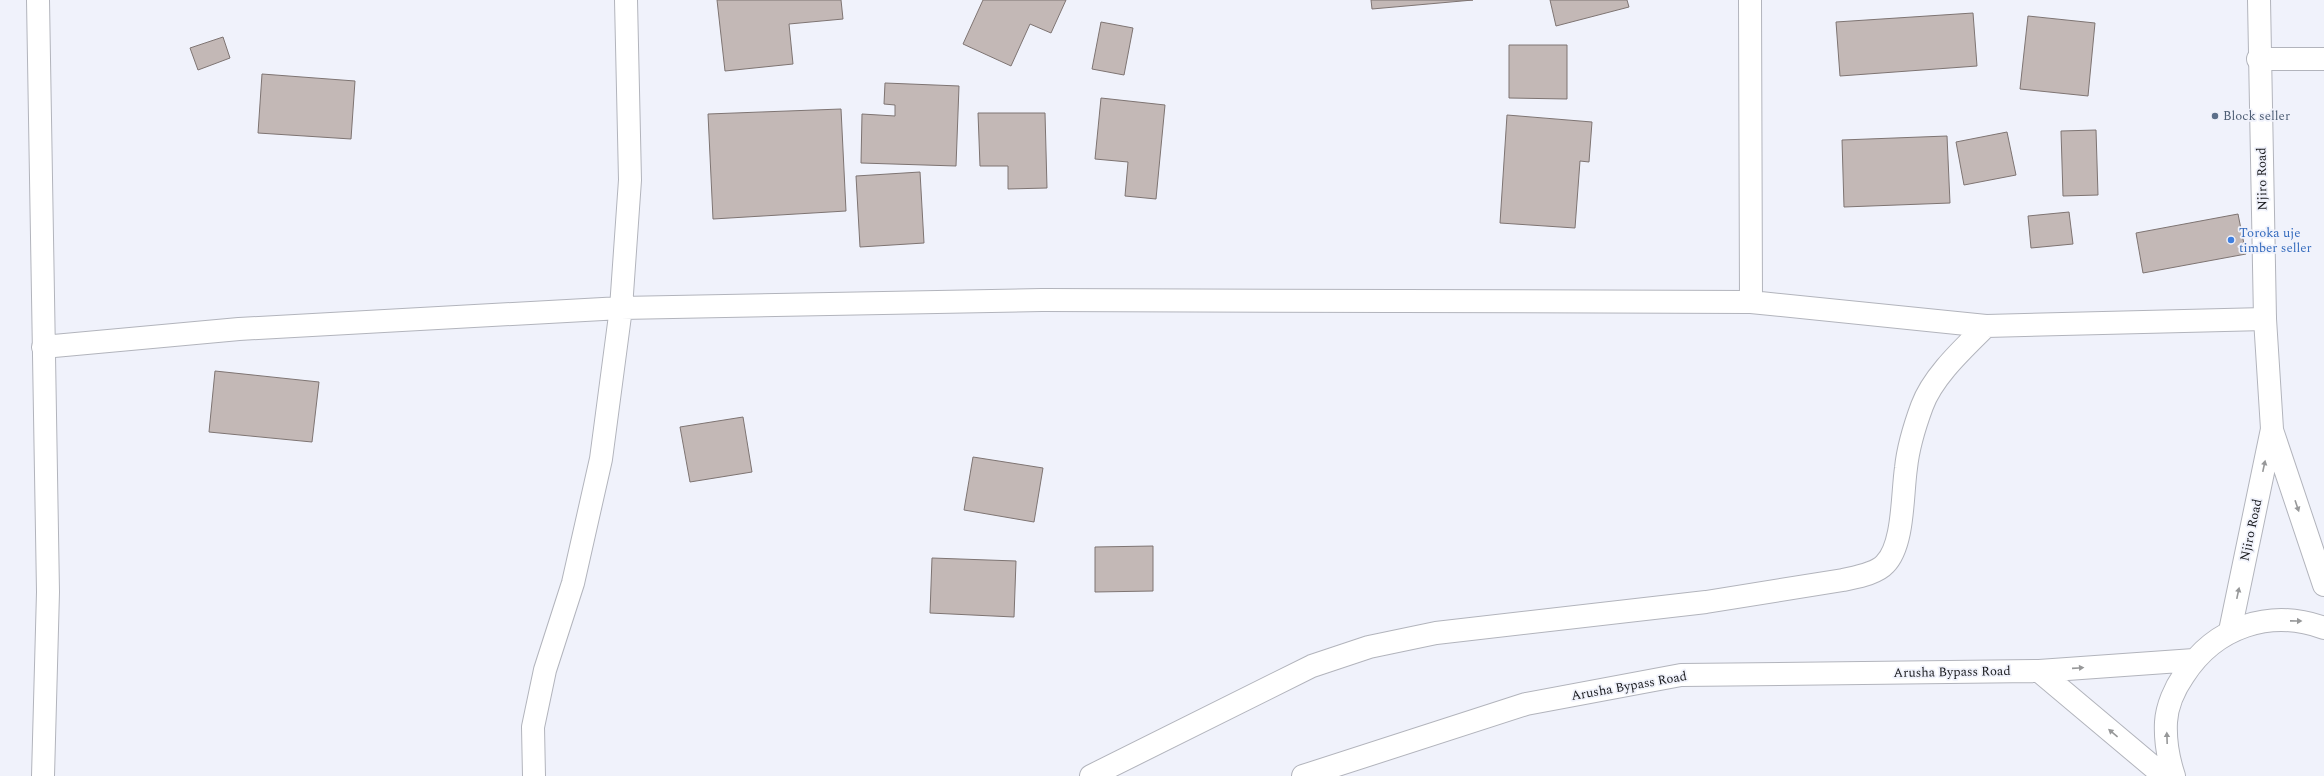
<svg xmlns="http://www.w3.org/2000/svg" width="2324" height="776" font-family="Spectral,serif">
	<style>
		.building { fill: #c3b8b6; stroke: #7e7472 }
		.lines { fill: none; stroke-linecap: round; stroke-linejoin: round }
		.street-casing { stroke: #b2b4bc; stroke-width: 24 }
		.secondary-casing { stroke: #b2b4bc; stroke-width: 24 }
		.primary-casing { stroke: #b2b4bc; stroke-width: 24 }
		.street { stroke: #fff; stroke-width: 22 }
		.secondary { stroke: #fff; stroke-width: 22 }
		.primary { stroke: #fff; stroke-width: 22 }
		.oneway { fill: #979899 }
		.service-dot { fill: #5c6f8a; stroke: #f0f2fb; stroke-width: 1.5 }
		.shop-dot { fill: #3f7fe0; stroke: #f0f2fb; stroke-width: 1.5 }
		.labels { text-anchor: middle; dominant-baseline: central; stroke-width: 3.5; stroke-linejoin: round; paint-order: stroke }
		.service-label { font-size: 13px; fill: #4e5e75; stroke: #f0f2fb; text-anchor: start }
		.street-label { font-size: 13px; fill: #18191c; stroke: #f0f2fb }
		.shop-label { font-size: 13px; fill: #366cbe; stroke: #f0f2fb; text-anchor: start }
	</style>
	<rect width="100%" height="100%" fill="#f0f2fb"/>
	<!-- building -->
	<path class="building" d="M717,0H841L843,19L789,24L793,64L725,71Z
		M983,0H1066L1051,33L1030,24L1011,66L963,44Z
		M1371,0H1473L1372,9Z
		M1550,0H1627L1629,7L1556,26Z
		M1973,13L1977,66L1840,76L1836,22Z
		M2028,16L2095,23L2088,96L2020,89Z
		M1101,22L1133,28L1124,75L1092,69Z
		M223,37L230,58L198,70L190,48Z
		M1509,45H1567V99L1509,98Z
		M262,74L355,81L351,139L258,133Z
		M885,83L959,86L956,166L861,163L862,114L895,116V105L884,104Z
		M1101,98L1165,105L1156,199L1125,196L1128,162L1095,159Z
		M841,109L846,211L713,219L708,114Z
		M978,113H1045L1047,188L1008,189V166H980Z
		M1507,115L1592,122L1589,162L1580,161L1575,228L1500,223Z
		M2096,130L2098,195L2063,196L2061,131Z
		M2007,132L2016,175L1964,185L1956,142Z
		M1947,136L1950,203L1844,207L1842,140Z
		M920,172L924,243L860,247L856,176Z
		M2069,212L2073,244L2031,248L2028,216Z
		M2238,214L2246,254L2143,273L2136,233Z
		M215,371L319,382L312,442L209,432Z
		M743,417L752,472L690,482L680,427Z
		M973,457L1043,468L1034,522L964,510Z
		M1153,546V591L1095,592V547Z
		M932,558L1016,561L1014,617L930,613Z"/>
	<g class="lines">
		<!-- street casing -->
		<g class="street-casing">
			<path id="street" d="M38,0L48,592L43,776
				M1750,0L1751,302
				M2258,59H2324
				M43,347L239,329L621,308L1042,300L1751,302L1986,326L2265,319
				M534,776L533,727L545,670L573,583L601,459L621,308L630,180L626,0
				M1091,776L1312,666L1369,647L1436,633L1706,602L1843,580C1856,577 1876,574 1885,564C1904,545 1902,495 1906,468C1908,448 1915,425 1922,406C1933,376 1964,348 1986,326"/>
		</g>
		<!-- secondary casing -->
		<g class="secondary-casing">
			<path id="secondary" d="M2272,430L2324,585
				M2230,631L2272,429L2265,319L2259,0"/>
		</g>
		<!-- primary casing -->
		<g class="primary-casing">
			<path id="primary" d="M2039,671L2164,776
				M1303,776L1526,704L1681,675L2039,671L2194,660
				M2174,776C2168,758 2165,741 2166,722C2167,706 2175,688 2184,675C2215,627 2270,608 2324,628"/>
		</g>
		<!-- street -->
		<use href="#street" class="street"/>
		<!-- secondary -->
		<use href="#secondary" class="secondary"/>
		<!-- primary -->
		<use href="#primary" class="primary"/>
	</g>
	<!-- one-way arrows -->
	<defs><path id="oneway-solid" d="M-6-.8H1V-3.2L6.5 0L1 3.2V.8H-6Z"/></defs>
	<g class="oneway">
		<use href="#oneway-solid" transform="translate(2264 466) rotate(-78)"/>
		<use href="#oneway-solid" transform="translate(2297 506) rotate(71)"/>
		<use href="#oneway-solid" transform="translate(2238 593) rotate(-78)"/>
		<use href="#oneway-solid" transform="translate(2296 621) rotate(1)"/>
		<use href="#oneway-solid" transform="translate(2078 668) rotate(-4)"/>
		<use href="#oneway-solid" transform="translate(2113 733) rotate(-140)"/>
		<use href="#oneway-solid" transform="translate(2167 738) rotate(-92)"/>
	</g>
	<!-- markers -->
	<circle class="service-dot" cx="2215" cy="116" r="4"/>
	<circle class="shop-dot" cx="2231" cy="240" r="4"/>
	<g class="labels">
		<!-- service labels -->
		<g class="service-label">
			<text x="2223" y="116">Block seller</text>
		</g>
		<!-- street labels -->
		<g class="street-label">
			<text transform="translate(2262 179) rotate(-91)">Njiro Road</text>
			<text transform="translate(2251 530) rotate(-78)">Njiro Road</text>
			<text transform="translate(1952 672) rotate(-1)">Arusha Bypass Road</text>
			<text transform="translate(1629 686) rotate(-10)">Arusha Bypass Road</text>
		</g>
		<!-- shop labels -->
		<g class="shop-label">
			<text x="2239" y="233">Toroka uje<tspan x="2239" dy="15">timber seller</tspan></text>
		</g>
	</g>
</svg>
